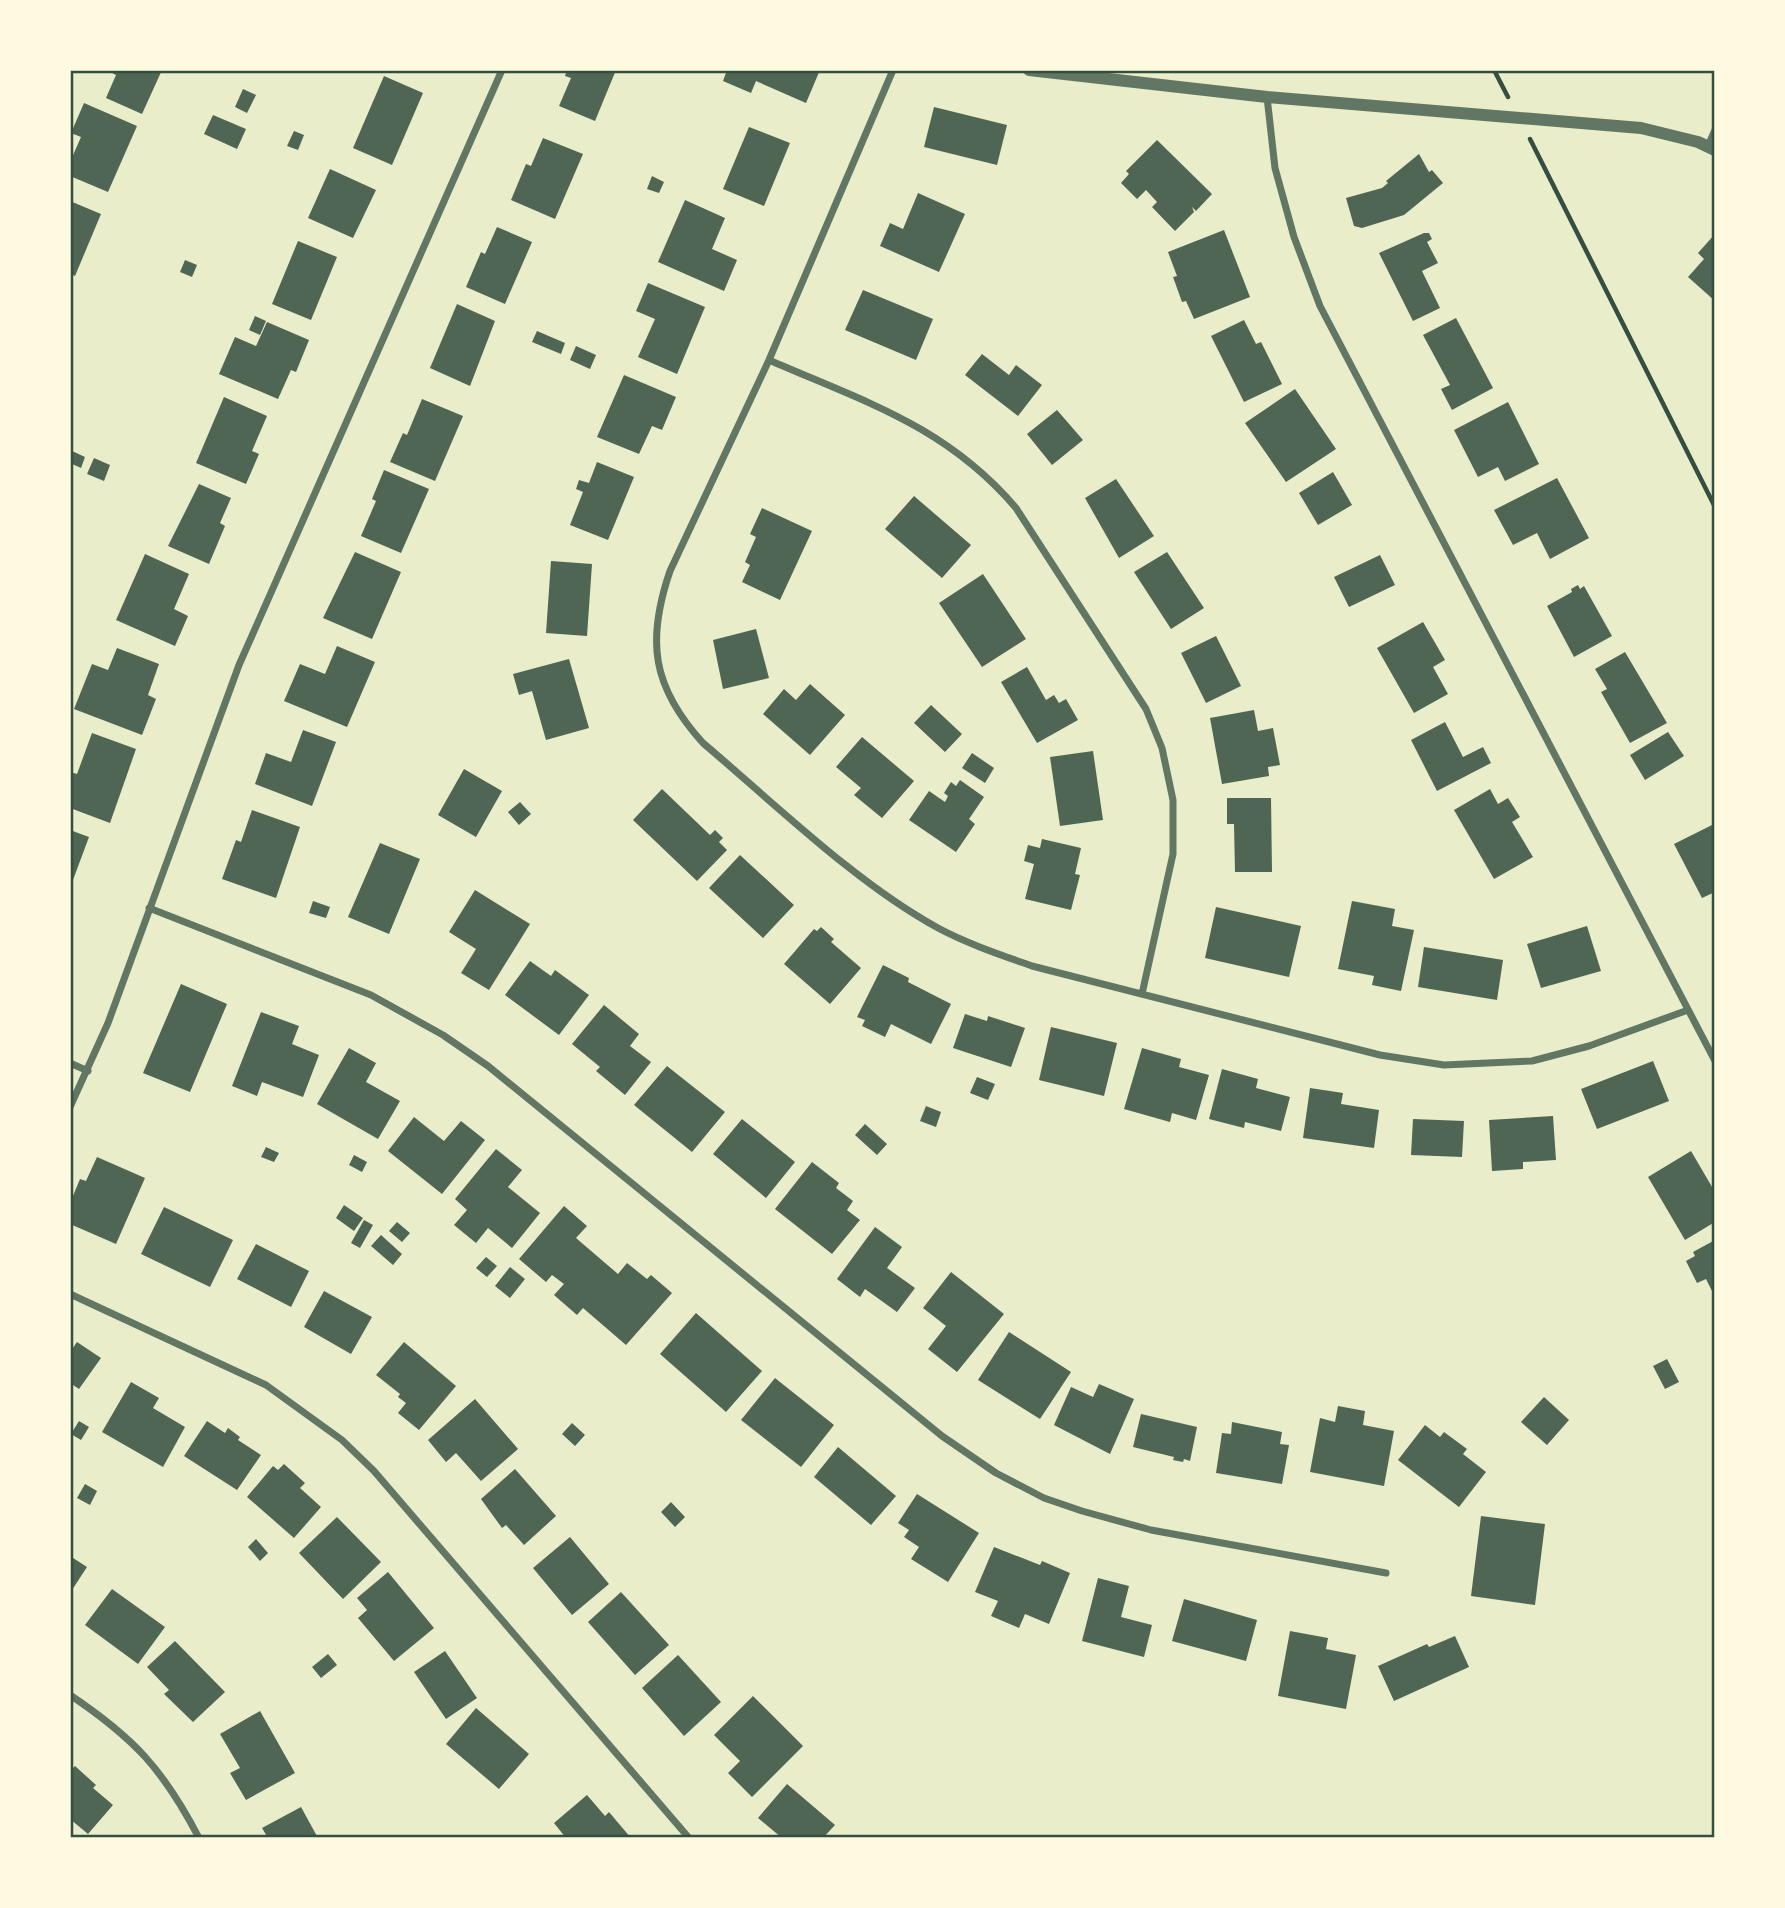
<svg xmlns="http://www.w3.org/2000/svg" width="1785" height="1908" font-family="'PT Sans',sans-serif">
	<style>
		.building { fill: #4f6655 }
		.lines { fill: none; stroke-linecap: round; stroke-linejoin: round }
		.path { stroke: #344e41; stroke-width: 4.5 }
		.minor { stroke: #617663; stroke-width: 7 }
		.tertiary { stroke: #617663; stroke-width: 12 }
		.neatline { fill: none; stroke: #344e41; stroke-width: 2.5 }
	</style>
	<rect width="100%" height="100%" fill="#e9edc9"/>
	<!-- building -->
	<path class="building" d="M113,70H162L142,114L106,98L116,75L112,73Z
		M567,70H616L595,121L559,106L571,78L565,76Z
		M727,70H820L806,103L756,81L751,93L723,81Z
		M384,76L423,93L392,165L353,148Z
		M243,89L256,95L247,113L235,107Z
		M84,103L137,126L108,192L70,176V162L81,137L71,133Z
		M934,107L1007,125L997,165L924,147Z
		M213,115L246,129L237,149L204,134Z
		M749,127L790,143L764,206L723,189Z
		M294,131L304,135L298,150L287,146Z
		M543,138L583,154L555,219L511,200L526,164L531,166Z
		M1157,140L1212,194L1196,211L1192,207L1194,212L1175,231L1152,207L1157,202L1146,190L1137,199L1121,183L1129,174L1126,171Z
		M1419,154L1429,172L1432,170L1443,183L1404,215L1362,228L1354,226L1346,198L1382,188L1388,183L1386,181Z
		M330,169L376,190L353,238L308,218Z
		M652,176L664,182L659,193L647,189Z
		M918,193L965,214L939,272L880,246L890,223L903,229Z
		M685,200L725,218L712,249L737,260L724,291L658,262Z
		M70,201L101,214L75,276L70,274Z
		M497,227L532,242L505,304L466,287L481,252L485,254Z
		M1224,230L1250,297L1194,319L1186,301L1182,302L1173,277L1177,276L1168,252Z
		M1424,233H1429L1432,239L1427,242L1438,263L1422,271L1440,308L1413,321L1379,253Z
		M1715,234V301L1688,277L1704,259L1698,253Z
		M298,241L337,257L311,320L272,304Z
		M185,260L197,265L192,277L180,272Z
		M648,283L705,307L677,374L638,357L655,319L636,311Z
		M863,290L933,319L916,360L845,330Z
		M457,304L495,321L470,386L430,368Z
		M255,316L266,321L260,335L249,330Z
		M1456,318L1493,388L1452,410L1441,389L1450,385L1423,335Z
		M1244,320L1256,344L1261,342L1282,384L1244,402L1211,336Z
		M267,322L309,340L296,372L291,370L278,399L219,374L235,337L256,346Z
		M537,331L565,343L561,354L532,342Z
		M576,346L596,355L590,369L570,360Z
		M982,354L1009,375L1016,365L1042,385L1018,416L965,375Z
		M624,375L676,397L662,430L652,426L639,454L597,437Z
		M1295,389L1336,449L1286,482L1245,423Z
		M224,397L267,416L252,451L259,454L246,484L196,463Z
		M422,399L463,416L435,481L390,462L403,433L407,435Z
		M1508,402L1539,464L1505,481L1498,467L1478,477L1454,430Z
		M1057,410L1083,440L1052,465L1027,434Z
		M70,450L85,457L81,468L70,463Z
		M94,458L110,465L104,481L87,474Z
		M597,462L634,477L608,540L570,525L583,492L576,489L579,480L589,483Z
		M384,470L429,489L401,553L361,536L376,501L372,499Z
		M1333,472L1352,505L1318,525L1299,493Z
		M1557,478L1589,538L1550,559L1537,533L1513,545L1494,510Z
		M1116,479L1154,536L1119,558L1085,498Z
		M199,484L231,498L220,523L225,526L209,564L168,546Z
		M914,496L971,545L942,578L885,529Z
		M762,508L812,531L780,600L742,582L750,565L745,562L756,537L750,534Z
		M355,552L401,572L372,639L323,618Z
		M1167,552L1204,608L1171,629L1134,572Z
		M145,554L189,574L174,609L188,616L175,646L116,620Z
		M1380,555L1395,585L1349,607L1334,577Z
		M551,561L592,564L587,636L546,633Z
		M983,574L1026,639L982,667L939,603Z
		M1578,585L1580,589L1584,586L1612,636L1574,657L1547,606L1572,592L1571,589Z
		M1423,622L1445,660L1433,667L1448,694L1414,713L1377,648Z
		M756,629L769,678L723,689L713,640Z
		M1216,636L1241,686L1206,703L1181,653Z
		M337,646L375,662L347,727L284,701L300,664L325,674Z
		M117,648L159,664L148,695L156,699L142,735L74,709L92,664L108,670Z
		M1625,652L1667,723L1630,743L1601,692L1607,689L1595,669Z
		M569,659L589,728L546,740L532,691L519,695L513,674Z
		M1027,667L1046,700L1054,695L1059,703L1066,699L1078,720L1037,743L1001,682Z
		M810,684L845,715L810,755L763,714L784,689L796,700Z
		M931,705L962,734L945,752L914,723Z
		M1254,710L1258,731L1273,728L1280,765L1268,767L1269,776L1222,784L1210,718Z
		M1445,722L1463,757L1483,747L1491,763L1437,791L1411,740Z
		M303,730L336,742L312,806L255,784L266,753L291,762Z
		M1668,732L1684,756L1645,780L1630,755Z
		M92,733L136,749L110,823L70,808V772L77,774Z
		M862,737L914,781L882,818L854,795L861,788L836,767Z
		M1093,751L1103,820L1060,826L1050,757Z
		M972,753L994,768L985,783L962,768Z
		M464,769L502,791L476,837L438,815Z
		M960,780L984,797L969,819L975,824L956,852L909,820L929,791L945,802L948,796L944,793L951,782L956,786Z
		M662,789L710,835L715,830L723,838L719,842L727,850L697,881L633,820Z
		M1490,789L1498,804L1508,798L1520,817L1512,822L1533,857L1494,879L1454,810Z
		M1227,798H1271L1272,872H1235L1234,824H1227Z
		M520,802L531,814L519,825L508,812Z
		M252,810L300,827L276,898L222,879L236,840L241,842Z
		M1712,825L1715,830V892L1702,898L1674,844Z
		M70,830L89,837L70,888Z
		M1042,839L1081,848L1075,874L1080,875L1071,910L1025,899L1034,864L1024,861L1028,845L1040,848Z
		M380,843L420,859L389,934L348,917Z
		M740,855L794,905L763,938L709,888Z
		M475,890L530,924L489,990L461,973L476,949L449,932Z
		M313,901L330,907L326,918L309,913Z
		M1352,901L1395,909L1392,926L1414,930L1401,991L1372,985L1374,976L1338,969Z
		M1216,907L1301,926L1289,977L1205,958Z
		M1587,926L1601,971L1541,988L1527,944Z
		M821,927L834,939L831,942L861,968L830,1004L784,964L814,929L817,931Z
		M1424,947L1503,960L1497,1000L1418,987Z
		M530,961L551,976L555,970L589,995L559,1035L505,995Z
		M883,965L909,978L908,982L951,1004L931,1044L891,1024L885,1037L862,1026L865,1020L857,1017Z
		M181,984L227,1004L190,1092L143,1073Z
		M604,1005L639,1034L630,1046L651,1062L625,1095L596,1071L600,1067L572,1044Z
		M261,1012L299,1026L292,1044L319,1055L303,1097L262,1082L257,1096L232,1086Z
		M965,1014L987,1021L988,1016L1025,1028L1011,1067L953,1048Z
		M1051,1027L1117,1043L1104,1096L1039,1080Z
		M349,1048L376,1063L366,1082L400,1101L378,1139L317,1104Z
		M1142,1048L1181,1059L1179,1067L1209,1075L1196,1120L1172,1113L1170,1122L1124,1109Z
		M1653,1061L1669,1101L1597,1129L1581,1089Z
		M667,1066L725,1112L692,1152L634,1105Z
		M1222,1069L1258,1079L1256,1088L1290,1097L1281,1131L1245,1122L1244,1128L1209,1119Z
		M977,1077L995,1084L988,1100L970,1093Z
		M1310,1088L1343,1093L1341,1104L1379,1110L1374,1148L1303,1138Z
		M926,1106L941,1112L936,1127L920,1121Z
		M1553,1116L1556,1160L1523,1162V1169L1492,1171L1489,1120Z
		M414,1117L444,1141L461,1121L485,1140L442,1194L388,1151Z
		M742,1119L795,1162L766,1198L713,1154Z
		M1413,1119L1464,1121L1462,1157L1411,1155Z
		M865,1124L887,1144L877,1155L855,1135Z
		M266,1147L279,1153L274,1162L261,1157Z
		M496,1149L522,1170L508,1187L540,1213L512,1248L488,1228L476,1243L454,1225L467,1210L455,1199Z
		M1691,1151L1715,1192V1222L1685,1240L1648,1177Z
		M354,1155L367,1162L362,1172L349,1165Z
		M97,1157L145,1178L116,1244L70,1224V1203L80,1179L86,1181Z
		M812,1162L839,1183L836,1188L853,1201L847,1210L860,1220L832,1254L775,1209Z
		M344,1205L363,1218L354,1231L336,1218Z
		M564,1206L587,1226L576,1238L618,1274L627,1263L647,1279L651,1275L672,1293L626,1345L583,1308L577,1315L554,1295L564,1284L552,1275L546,1282L519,1259Z
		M164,1207L233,1240L210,1287L141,1254Z
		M364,1220L373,1225L360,1248L351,1243Z
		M397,1222L410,1233L402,1242L389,1231Z
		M875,1227L902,1247L887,1268L915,1288L897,1312L865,1289L860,1297L837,1279Z
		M381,1235L402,1254L393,1265L371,1246Z
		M1715,1240V1297L1706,1279L1697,1283L1686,1261L1695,1256L1693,1252Z
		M256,1244L309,1271L291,1307L237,1279Z
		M486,1257L497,1266L487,1277L476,1268Z
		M510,1267L525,1279L510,1298L495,1286Z
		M951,1272L1004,1314L957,1372L928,1349L946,1326L923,1308Z
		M324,1291L372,1317L351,1354L304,1327Z
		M696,1313L762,1371L726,1412L660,1354Z
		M1009,1332L1071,1372L1040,1419L978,1380Z
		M77,1342L101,1358L79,1389L70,1383V1352Z
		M404,1342L456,1386L419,1430L398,1413L406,1403L398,1397L400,1394L376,1375Z
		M1667,1359L1679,1382L1665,1389L1653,1366Z
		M775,1378L834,1425L801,1467L741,1420Z
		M131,1382L159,1398L153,1408L185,1427L163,1467L102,1432Z
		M1099,1384L1134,1399L1110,1454L1054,1425L1071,1387L1093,1397Z
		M1544,1397L1569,1420L1547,1445L1521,1422Z
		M475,1399L518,1449L481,1481L456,1453L446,1462L428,1440Z
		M1338,1406L1365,1411L1363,1425L1394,1431L1384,1486L1310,1472L1320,1418L1335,1422Z
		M1141,1414L1197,1427L1190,1461L1184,1459L1183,1462L1173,1460L1174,1457L1133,1447Z
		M79,1421L89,1427L81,1440L71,1434Z
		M207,1421L225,1433L228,1428L240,1437L238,1440L261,1455L237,1490L184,1456Z
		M1232,1422L1282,1432L1280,1444L1289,1445L1282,1484L1216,1473L1222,1433L1231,1434Z
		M572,1423L585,1435L575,1446L562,1434Z
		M1425,1425L1440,1437L1444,1432L1467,1449L1463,1454L1486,1472L1459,1507L1398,1460Z
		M838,1447L896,1496L871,1525L814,1477Z
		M284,1464L305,1483L300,1488L321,1507L294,1538L247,1497L273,1466L278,1470Z
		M515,1469L556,1516L524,1545L506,1525L502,1528L481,1499Z
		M85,1484L97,1491L90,1505L77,1498Z
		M917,1494L979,1533L948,1582L911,1559L919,1547L904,1537L909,1530L898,1523Z
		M671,1502L685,1517L675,1527L661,1512Z
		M1481,1516L1545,1524L1535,1605L1471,1596Z
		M337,1517L381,1562L343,1599L299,1553Z
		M570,1537L609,1584L572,1615L533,1568Z
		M256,1539L268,1553L260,1561L248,1547Z
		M994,1547L1040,1565L1042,1561L1070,1573L1049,1624L1025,1614L1019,1628L991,1616L998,1601L975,1592Z
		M70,1556L87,1567L70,1593Z
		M388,1572L434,1628L394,1661L358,1618L367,1610L357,1598Z
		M1098,1578L1129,1586L1121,1617L1152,1625L1144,1657L1082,1641Z
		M112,1589L165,1627L138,1664L85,1625Z
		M621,1592L669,1645L635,1675L588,1622Z
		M1184,1599L1257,1620L1246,1661L1172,1641Z
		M1290,1631L1328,1638L1326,1649L1356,1655L1346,1709L1278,1696Z
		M1455,1636L1469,1667L1394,1701L1378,1666L1427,1644L1429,1647Z
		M175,1641L225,1692L193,1722L164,1694L169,1690L147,1667Z
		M445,1651L477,1698L446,1719L414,1672Z
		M328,1654L337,1665L321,1678L312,1667Z
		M678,1655L721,1702L684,1736L642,1688Z
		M753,1696L803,1746L752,1797L728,1773L740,1761L714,1735Z
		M476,1708L529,1754L499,1789L446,1744Z
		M260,1711L295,1773L246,1800L230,1773L240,1768L220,1734Z
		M75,1766L96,1785L93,1788L113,1805L88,1834L70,1819V1768L72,1769Z
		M787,1784L835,1825L823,1838H782L758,1818Z
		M587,1795L605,1816L609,1812L631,1838H566L554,1823Z
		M301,1807L318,1838H268L262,1828Z"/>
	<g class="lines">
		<!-- path -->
		<path class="path" d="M1494,70L1508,97
			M1530,139L1715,507"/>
		<!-- minor -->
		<path class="minor" d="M893,70L769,360L670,571C646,641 652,687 703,743C775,804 857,884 938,928C968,944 1001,955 1032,966L1380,1055L1444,1065L1532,1061L1589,1046L1688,1010
			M1267,97L1275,168L1294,237L1320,306L1715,1061
			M1708,146L1715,130
			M769,360C865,402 946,426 1016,508L1146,709L1162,748L1173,800V854L1142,994
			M149,908L371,995L443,1035L488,1066L942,1436L996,1473L1044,1498L1082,1511L1151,1530L1386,1573
			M70,1063L88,1071
			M70,1107L108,1023L239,665L502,70
			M70,1294L266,1385L342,1440L374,1471L689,1838
			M70,1695C134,1738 163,1769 199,1838"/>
		<!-- tertiary -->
		<path class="tertiary" d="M1029,70L1267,97L1641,128L1698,142L1715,150"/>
	</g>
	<!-- border -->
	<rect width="1785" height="1908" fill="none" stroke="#fefae0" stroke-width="144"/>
	<rect x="72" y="72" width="1641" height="1764" class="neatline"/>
</svg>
